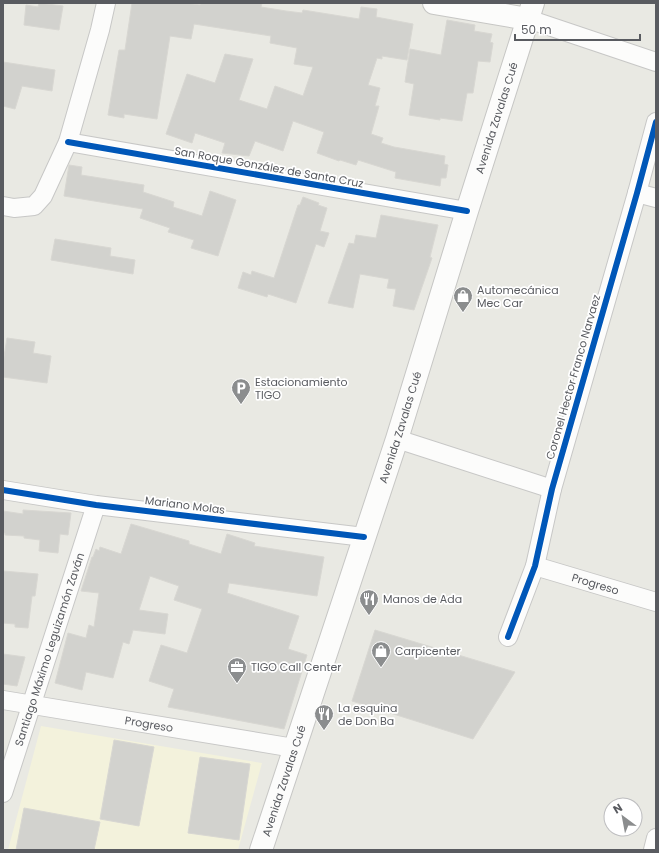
<svg xmlns="http://www.w3.org/2000/svg" width="659" height="853" font-family="Poppins,sans-serif">
	<style>
		.commercial { fill: #f3f2dc }
		.building { fill: #d2d2ce; stroke: #d8d7d2 }
		.lines { fill: none; stroke-linecap: round; stroke-linejoin: round }
		.street-casing { stroke: #c7c7c6; stroke-width: 20 }
		.secondary-casing { stroke: #c6c6c4; stroke-width: 24 }
		.street { stroke: #fcfcfb; stroke-width: 18 }
		.secondary { stroke: #fcfcfb; stroke-width: 22 }
		.cycleway-casing { stroke: #fff; stroke-width: 8 }
		.cycleway { stroke: #0057b8; stroke-width: 6 }
		.labels { text-anchor: middle; dominant-baseline: central; stroke-width: 3.5; stroke-linejoin: round; paint-order: stroke }
		.street-label { font-size: 11px; fill: #595b60; stroke: #fff }
		.poi-label { font-size: 11px; fill: #595b60; stroke: #fff; text-anchor: start }
	</style>
	<rect width="100%" height="100%" fill="#e9e9e3"/>
	<!-- commercial -->
	<path class="commercial" d="M41,726L262,763L238,850H8Z"/>
	<!-- building -->
	<path class="building" d="M39,3L63,6L59,30L24,25L26,5L38,7Z
		M132,3H186L200,5L201,3H262L261,7L286,11L302,13L303,10L359,19L361,7L377,9L376,17L413,24L407,60L382,56V59L377,58L368,85L380,88L375,106H379L371,134L383,138L381,143L394,147L445,156L444,164L448,165L446,178H441L440,186L395,178L396,172L358,160L356,165L340,160L339,161L317,153L324,132L293,121L283,151L255,141L249,156L222,153L225,143L195,133L192,143L166,134L187,74L215,83L225,54L253,59L239,100L267,109L275,86L303,96L313,67L294,64L297,48L270,43L271,36L194,24L191,39L170,36L157,119L124,114V118L108,115L119,50H125Z
		M447,20L475,25L474,31L492,34L490,42L493,43L490,62L478,61L473,93H467L462,121L440,118V120L409,115L414,84L405,82L410,49L441,55Z
		M3,62L55,70L52,91L22,86L15,109L3,106Z
		M69,165L82,167L81,175L144,185L143,192L174,202L173,207L202,216L210,191L236,200L218,256L191,248L194,240L168,232L170,228L140,218L143,209L64,196Z
		M303,197L319,203L318,205L327,208L320,231L329,233L324,247L316,244L296,303L268,294L267,297L238,288L243,272L251,275L252,271L274,278L298,205H300Z
		M381,215L438,225L430,257L432,258L414,310L393,306L396,289L387,288L389,279L360,274L353,308L328,303L349,243L354,244L356,235L376,238Z
		M55,239L111,248L110,256L135,260L133,274L51,260Z
		M7,338L35,342L33,353L51,356L47,383L3,377V363Z
		M23,510L71,513L68,535L60,534L58,553L39,551L40,540L24,538V536L5,535V533H3V511L23,514Z
		M131,524L189,541V544L221,554L227,534L255,543L254,546L324,557L317,596L229,583L227,593L299,616L288,649L307,655L284,729L168,707L174,689L149,681L161,645L187,653L202,609L174,600L179,586L150,576L139,610L168,614L165,634L133,630L129,644L123,642L113,678L86,672L82,690L55,683L68,633L86,638L89,625L94,627L99,593L81,591L92,557H93L96,549L99,551L100,547L121,554Z
		M3,571L38,574L35,596H32L28,628L15,627V624L3,623Z
		M375,630L515,672L473,739L352,701Z
		M3,654L25,657L17,686L3,684Z
		M114,740L154,747L139,826L100,819Z
		M200,757L250,764L239,840L188,833Z
		M24,808L100,822L94,850H16Z"/>
	<g class="lines">
		<!-- street casing -->
		<g class="street-casing">
			<g id="street">
				<path d="M528,19L656,62"/>
				<path d="M68,142L467,211"/>
				<path d="M637,193L656,198"/>
				<path d="M3,206L14,208L34,206L43,196L68,142L100,30L106,3"/>
				<path d="M397,439L552,489"/>
				<path d="M3,490L96,505L364,537"/>
				<path id="s1" d="M535,566L656,602"/>
				<path d="M508,637L535,566L552,489L637,193L656,122"/>
				<path id="s2" d="M3,700L294,748"/>
				<path id="s3" d="M3,793L96,505"/>
				<path d="M653,850L656,838"/>
			</g>
		</g>
		<!-- secondary casing -->
		<g class="secondary-casing">
			<g id="secondary">
				<path d="M434,3L528,19"/>
				<path id="s4" d="M261,850L397,439L467,211L533,3"/>
			</g>
		</g>
		<!-- street -->
		<use href="#street" class="street"/>
		<!-- secondary -->
		<use href="#secondary" class="secondary"/>
		<!-- cycleway casing -->
		<g class="cycleway-casing">
			<path id="cycleway" d="M68,142L467,211
				M3,490L96,505L364,537
				M508,637L535,566L552,489L637,193L656,122"/>
		</g>
		<!-- cycleway -->
		<use href="#cycleway" class="cycleway"/>
	</g>
	<!-- icons -->
	<defs>
		<g id="shop-pin" transform="scale(1)"><path d="M0 17L-7.5 6A9.5 9.5 0 1 1 7.5 6Z" fill="#8b8d8e" stroke="#fff"/><path d="M-5-2.5h2.3a2.7 3.5 0 0 1 5.4 0H5L5.5 6h-11ZM-1.5-2.5h3a1.5 2.3 0 0 0-3 0Z" fill="#fff"/></g>
		<g id="parking-pin" transform="scale(1)"><path d="M0 17L-7.5 6A9.5 9.5 0 1 1 7.5 6Z" fill="#8b8d8e" stroke="#fff"/><path d="M-3.5-5.5H1a3.5 3.5 0 0 1 0 7H-1V5.5H-3.5ZM-1-3.4V-.6H.8a1.4 1.4 0 0 0 0-2.8Z" fill="#fff"/></g>
		<g id="restaurant-pin" transform="scale(1)"><path d="M0 17L-7.5 6A9.5 9.5 0 1 1 7.5 6Z" fill="#8b8d8e" stroke="#fff"/><path d="M-5-6h1v4h1v-4h1v4h1v-4h1v5L-1.5 .5V6h-2V.5L-5-1ZM5-6V6H3V1.5H1.5Q1.5-4 5-6Z" fill="#fff"/></g>
		<g id="office-pin" transform="scale(1)"><path d="M0 17L-7.5 6A9.5 9.5 0 1 1 7.5 6Z" fill="#8b8d8e" stroke="#fff"/><path d="M-6-3h4V-5.5h4V-3h4V5H-6ZM-1-4.5V-3h2v-1.5ZM-6 0V1H6V0Z" fill="#fff"/></g>
	</defs>
	<g fill-rule="evenodd">
		<use href="#shop-pin" x="463" y="296"/>
		<use href="#parking-pin" x="241" y="388"/>
		<use href="#restaurant-pin" x="369" y="599"/>
		<use href="#shop-pin" x="381" y="651"/>
		<use href="#office-pin" x="237" y="667"/>
		<use href="#restaurant-pin" x="324" y="714"/>
	</g>
	<g class="labels">
		<!-- street labels -->
		<g class="street-label">
			<text stroke="none"><textPath href="#s4" startOffset="769">Avenida Zavalas Cué</textPath></text>
			<text transform="translate(269 167) rotate(10)">San Roque González de Santa Cruz</text>
			<text transform="translate(573 377) rotate(-74)">Coronel Hector Franco Narvaez</text>
			<text stroke="none"><textPath href="#s4" startOffset="445">Avenida Zavalas Cué</textPath></text>
			<text transform="translate(185 505) rotate(7)">Mariano Molas</text>
			<text stroke="none"><textPath href="#s1" startOffset="63">Progreso</textPath></text>
			<text stroke="none"><textPath href="#s3" startOffset="151">Santiago Máximo Leguizamón Zaván</textPath></text>
			<text stroke="none"><textPath href="#s2" startOffset="148">Progreso</textPath></text>
			<text stroke="none"><textPath href="#s4" startOffset="73">Avenida Zavalas Cué</textPath></text>
		</g>
		<!-- poi labels -->
		<g class="poi-label">
			<text x="477" y="290">Automecánica<tspan x="477" dy="13">Mec Car</tspan></text>
			<text x="255" y="382">Estacionamiento<tspan x="255" dy="13">TIGO</tspan></text>
			<text x="383" y="599">Manos de Ada</text>
			<text x="395" y="651">Carpicenter</text>
			<text x="251" y="667">TIGO Call Center</text>
			<text x="338" y="708">La esquina<tspan x="338" dy="13">de Don Ba</tspan></text>
		</g>
	</g>
	<!-- border -->
	<rect width="659" height="853" fill="none" stroke="#595b60" stroke-width="8"/>
	<!-- north arrow -->
	<g transform="translate(623 817) rotate(328)"><circle r="19" fill="#ffffff" stroke="#bdbdbf"/>
	<path d="M0-3L7 15L0 10L-7 15Z" fill="#8b8d8e"/>
	<text y="-6" font-size="11" font-weight="bold" text-anchor="middle" fill="#595b60">N</text>
	</g>
	<!-- scale -->
	<path d="M515 34v6h125v-6" fill="none" stroke="#595b60" stroke-width="2"/>
	<text x="521" y="34" font-size="12" fill="#595b60" stroke="#ffffff" stroke-width="3" paint-order="stroke">50 m</text>
</svg>
